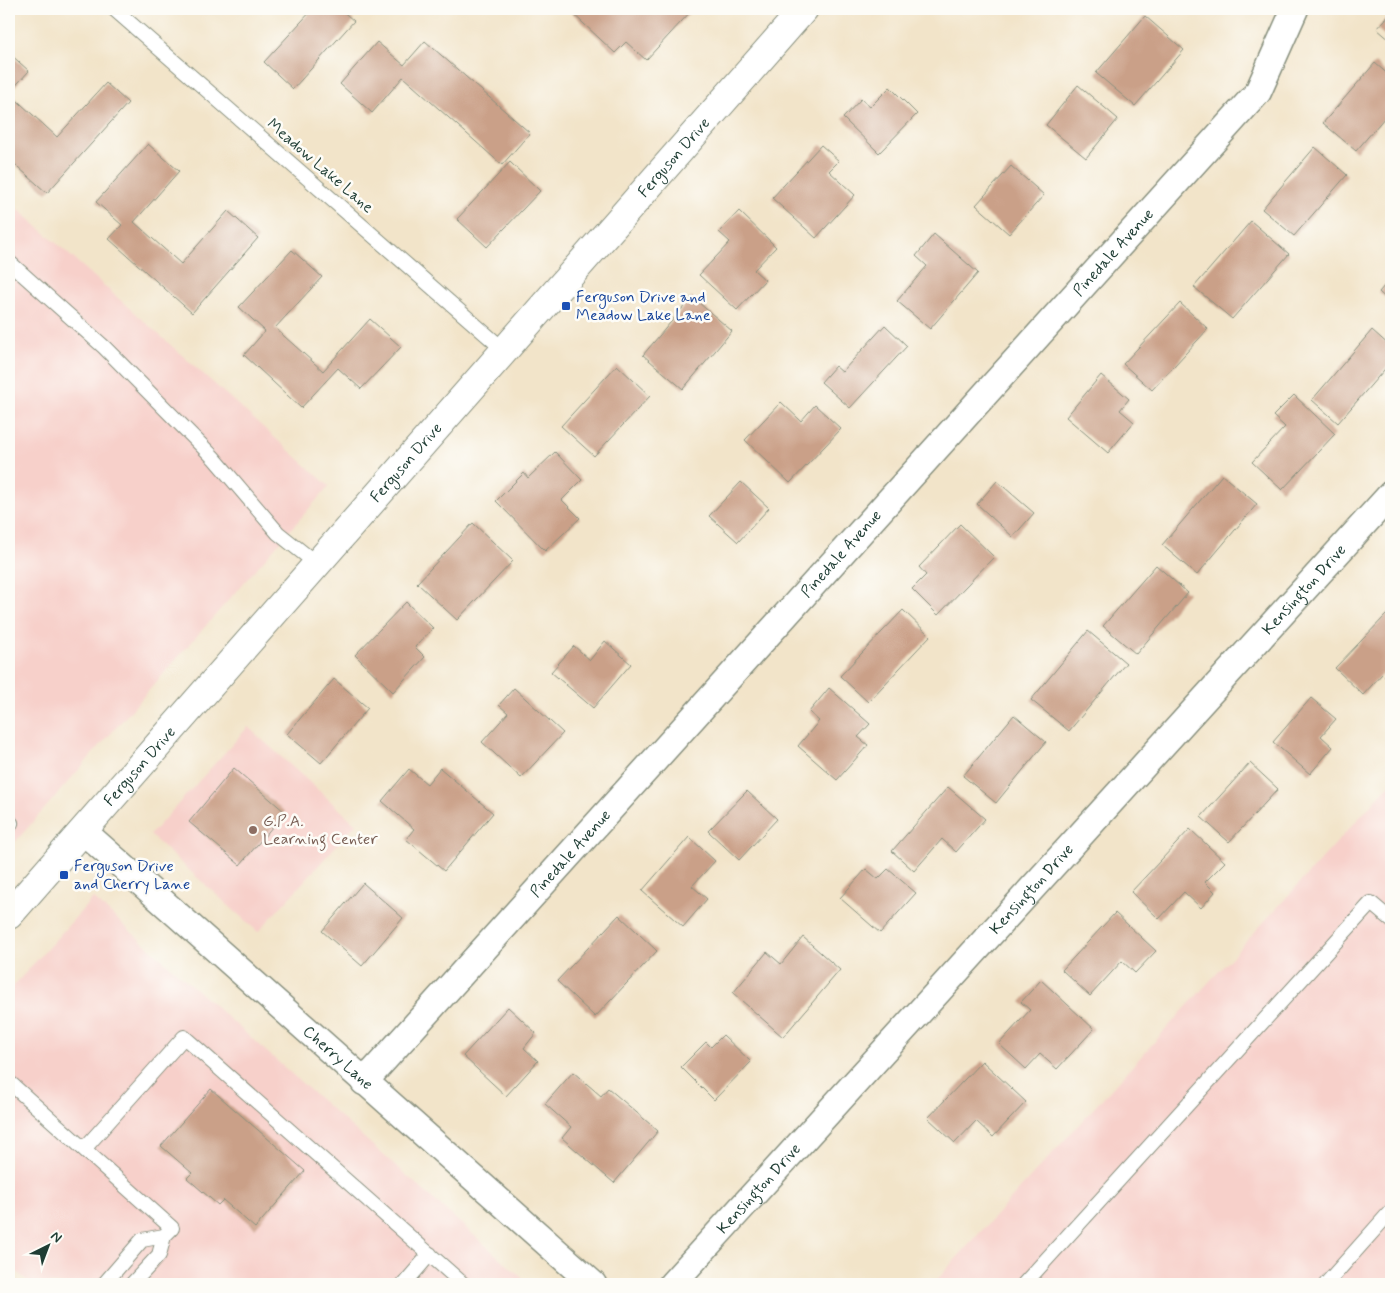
<svg xmlns="http://www.w3.org/2000/svg" width="1400" height="1293" font-family="Mynerve,sans-serif">
	<style>
		.built { fill: #f7d0ca }
		.building { fill: #caa088 }
		.lines { fill: none; stroke-linecap: round; stroke-linejoin: round }
		.service-casing { stroke: #88907e; stroke-width: 16 }
		.minor-casing { stroke: #88907e; stroke-width: 29 }
		.tertiary-casing { stroke: #88907e; stroke-width: 30 }
		.service { stroke: #fff; stroke-width: 14 }
		.minor { stroke: #fff; stroke-width: 26 }
		.tertiary { stroke: #fff; stroke-width: 28 }
		.transit-dot { fill: #1a4fb4; stroke: #fdfcf7; stroke-width: 2 }
		.education-dot { fill: #8d6e63; stroke: #fdfcf7; stroke-width: 2 }
		.labels { text-anchor: middle; dominant-baseline: central; stroke-width: 5; stroke-linejoin: round; paint-order: stroke }
		.street-label { font-size: 16px; fill: #1f3d34; stroke: #fdfcf7 }
		.transit-label { font-size: 16px; fill: #164399; stroke: #fdfcf7; text-anchor: start }
		.education-label { font-size: 16px; fill: #785e54; stroke: #fdfcf7; text-anchor: start }
	</style>
	<rect width="100%" height="100%" fill="#fdfcf7"/>
	<filter id="ink" filterUnits="userSpaceOnUse"><feTurbulence type="fractalNoise" baseFrequency=".02" numOctaves="2"/><feDisplacementMap in="SourceGraphic" scale="10" xChannelSelector="R" yChannelSelector="G"/><feConvolveMatrix kernelMatrix="1 2 1 2 8 2 1 2 1" color-interpolation-filters="sRGB"/></filter>
	<filter id="wash" filterUnits="userSpaceOnUse"><feTurbulence type="fractalNoise" baseFrequency=".0096" numOctaves="4" result="noise"/><feDisplacementMap in="SourceGraphic" scale="20" xChannelSelector="R" yChannelSelector="G"/><feGaussianBlur stdDeviation="1.12" result="paint"/><feColorMatrix in="noise" values="0 0 0 0 0 0 0 0 0 0 0 0 0 0 0 0 0 1.4 0 .05"/><feComposite in="paint" operator="in"/></filter>
	<g filter="url(#wash)">
		<rect width="100%" height="100%" fill="#f2e4c9"/>
		<!-- built -->
		<path class="built" d="M9,201L329,486L9,849Z
			M248,727L356,824L258,932L150,835Z
			M1391,783V1284H933Z
			M93,898L529,1284H31L9,1265V991Z"/>
		<g id="blocks">
			<!-- building -->
			<path class="building" d="M313,9H340L354,21L293,89L264,62Z
				M568,9H629L635,14L640,9H693L646,60L626,42L615,53Z
				M1391,13V41L1377,29Z
				M1145,16L1184,50L1135,106L1096,73Z
				M425,41L530,133L502,165L403,77L372,113L340,84L377,42L404,65Z
				M9,53L29,71L9,93L57,137L106,83L128,103L47,193L9,159Z
				M1375,63L1391,77V110L1356,151L1323,123Z
				M1078,85L1118,119L1086,158L1046,125Z
				M890,87L917,114L879,153L843,118L861,99L870,107Z
				M148,144L179,171L134,222L181,264L228,211L258,238L192,313L109,239L122,225L96,202Z
				M821,145L839,161L829,171L855,195L816,238L772,198Z
				M1315,147L1347,175L1294,236L1262,209Z
				M510,162L540,191L487,247L457,219Z
				M1011,166L1044,195L1009,234L976,205Z
				M739,211L776,247L754,270L765,280L737,310L699,275L730,242L719,232Z
				M1251,221L1289,254L1232,319L1194,287Z
				M934,234L978,273L930,329L897,301L927,266L916,256Z
				M292,250L322,277L275,328L323,371L370,319L401,347L361,389L338,368L301,408L244,355L265,331L239,307Z
				M1391,278V303L1379,292Z
				M692,297L732,331L683,389L643,355Z
				M1180,303L1208,329L1152,390L1123,364Z
				M885,325L907,346L850,408L821,382L835,366L842,372Z
				M1372,330L1391,347V362L1338,423L1312,400Z
				M617,365L650,396L594,456L561,426Z
				M1101,375L1129,399L1120,410L1134,422L1108,453L1066,417Z
				M1294,395L1335,434L1282,490L1252,462L1285,427L1273,416Z
				M781,402L801,421L815,405L841,429L790,483L745,440Z
				M555,452L582,480L562,500L580,518L545,551L496,501L524,473L528,478Z
				M1222,475L1257,504L1197,575L1162,545Z
				M997,481L1034,513L1013,537L977,504Z
				M741,482L769,508L738,542L709,516Z
				M473,523L513,561L457,620L417,583Z
				M960,524L994,557L938,615L912,589L926,575L919,567Z
				M1156,565L1188,593L1136,654L1103,626Z
				M406,602L433,628L415,647L425,657L393,692L355,655Z
				M903,610L930,636L868,702L840,676Z
				M1387,614L1391,618V683L1382,674L1363,695L1335,668Z
				M1088,631L1126,663L1069,731L1031,700Z
				M605,641L631,664L593,708L551,672L574,646L590,660Z
				M334,679L368,708L321,763L287,734Z
				M514,688L563,733L521,778L482,742L508,713L499,705Z
				M829,688L870,724L858,737L868,745L837,780L798,746L819,721L809,712Z
				M1311,698L1336,719L1321,736L1333,747L1310,774L1273,742Z
				M1014,715L1046,742L996,803L963,776Z
				M1250,763L1278,789L1229,842L1201,817Z
				M234,768L285,812L240,865L189,822Z
				M440,768L493,813L444,871L406,839L414,829L382,801L409,769L427,784Z
				M948,787L985,819L956,852L942,839L914,871L892,851Z
				M747,791L777,819L739,860L708,831Z
				M1190,829L1225,862L1205,882L1215,892L1201,908L1184,892L1159,919L1131,892Z
				M689,837L715,861L692,886L707,899L683,927L642,891Z
				M866,869L878,879L888,869L916,893L880,933L840,898Z
				M363,883L403,918L362,966L322,931Z
				M1115,913L1156,951L1135,973L1122,961L1090,996L1062,970Z
				M619,915L657,951L595,1017L557,981Z
				M803,937L840,970L783,1037L733,993L767,952L781,964Z
				M1041,980L1094,1029L1057,1069L1040,1054L1026,1069L999,1044L1030,1010L1021,1002Z
				M508,1007L536,1033L524,1048L538,1061L506,1096L463,1056Z
				M723,1035L751,1062L714,1100L681,1067L706,1042L711,1047Z
				M982,1061L1026,1102L993,1137L976,1121L955,1143L928,1118Z
				M573,1072L601,1096L608,1088L658,1131L614,1183L562,1138L571,1127L545,1104Z
				M211,1089L305,1171L255,1228L223,1200L218,1205L187,1178L192,1173L161,1146Z"/>
		</g>
	</g>
	<g filter="url(#ink)">
		<use href="#blocks" fill-opacity="0" stroke="#88907e" stroke-width="1"/>
		<g class="lines">
			<!-- service casing -->
			<g class="service-casing">
				<path id="service" d="M114,9L504,350
					M9,262L104,347L214,458L278,533L317,564
					M9,821L11,823L9,827
					M9,1082L172,1228L164,1236
					M84,1149L184,1037L463,1284
					M104,1284L142,1240L164,1236L159,1255L132,1284
					M404,1284L430,1254
					M1024,1284L1371,903L1391,920
					M1326,1284L1391,1211"/>
			</g>
			<!-- minor casing -->
			<g class="minor-casing">
				<g id="minor">
					<path id="s1" d="M83,831L593,1284"/>
					<path id="s2" d="M364,1082L1258,92L1295,9"/>
					<path id="s3" d="M672,1284L1391,494"/>
				</g>
			</g>
			<!-- tertiary casing -->
			<g class="tertiary-casing">
				<g id="tertiary">
					<path id="s4" d="M9,915L804,9"/>
				</g>
			</g>
			<!-- service -->
			<use href="#service" class="service"/>
			<!-- minor -->
			<use href="#minor" class="minor"/>
			<!-- tertiary -->
			<use href="#tertiary" class="tertiary"/>
		</g>
	</g>
	<!-- markers -->
	<g class="transit-dot">
		<rect x="561" y="301" width="10" height="10" rx="2.5"/>
		<rect x="59" y="870" width="10" height="10" rx="2.5"/>
	</g>
	<circle class="education-dot" cx="253" cy="830" r="5"/>
	<g class="labels">
		<!-- street labels -->
		<g class="street-label">
			<text stroke="none"><textPath href="#s4" startOffset="1008">Ferguson Drive</textPath></text>
			<text transform="translate(320 166) rotate(41)">Meadow Lake Lane</text>
			<text stroke="none"><textPath href="#s2" startOffset="1118">Pinedale Avenue</textPath></text>
			<text stroke="none"><textPath href="#s4" startOffset="602">Ferguson Drive</textPath></text>
			<text stroke="none"><textPath href="#s2" startOffset="712">Pinedale Avenue</textPath></text>
			<text stroke="none"><textPath href="#s3" startOffset="939">Kensington Drive</textPath></text>
			<text stroke="none"><textPath href="#s4" startOffset="198">Ferguson Drive</textPath></text>
			<text stroke="none"><textPath href="#s2" startOffset="308">Pinedale Avenue</textPath></text>
			<text stroke="none"><textPath href="#s3" startOffset="534">Kensington Drive</textPath></text>
			<text stroke="none"><textPath href="#s1" startOffset="341">Cherry Lane</textPath></text>
			<text stroke="none"><textPath href="#s3" startOffset="129">Kensington Drive</textPath></text>
		</g>
		<!-- transit labels -->
		<g class="transit-label">
			<text x="576" y="297">Ferguson Drive and<tspan x="576" dy="18">Meadow Lake Lane</tspan></text>
			<text x="74" y="866">Ferguson Drive<tspan x="74" dy="18">and Cherry Lane</tspan></text>
		</g>
		<!-- education labels -->
		<g class="education-label">
			<text x="263" y="821">G.P.A.<tspan x="263" dy="18">Learning Center</tspan></text>
		</g>
	</g>
	<!-- margin -->
	<rect width="1400" height="1293" fill="none" stroke="#fdfcf7" stroke-width="30"/>
	<!-- north arrow -->
	<g transform="translate(48 1246) rotate(42)" stroke="#fdfcf7" stroke-width="4" paint-order="stroke">
	<path d="M0-4L9 19L0 12L-9 19Z" fill="#1f3d34"/>
	<text y="-8" font-size="14" font-weight="bold" text-anchor="middle" fill="#1f3d34">N</text>
	</g>
</svg>
